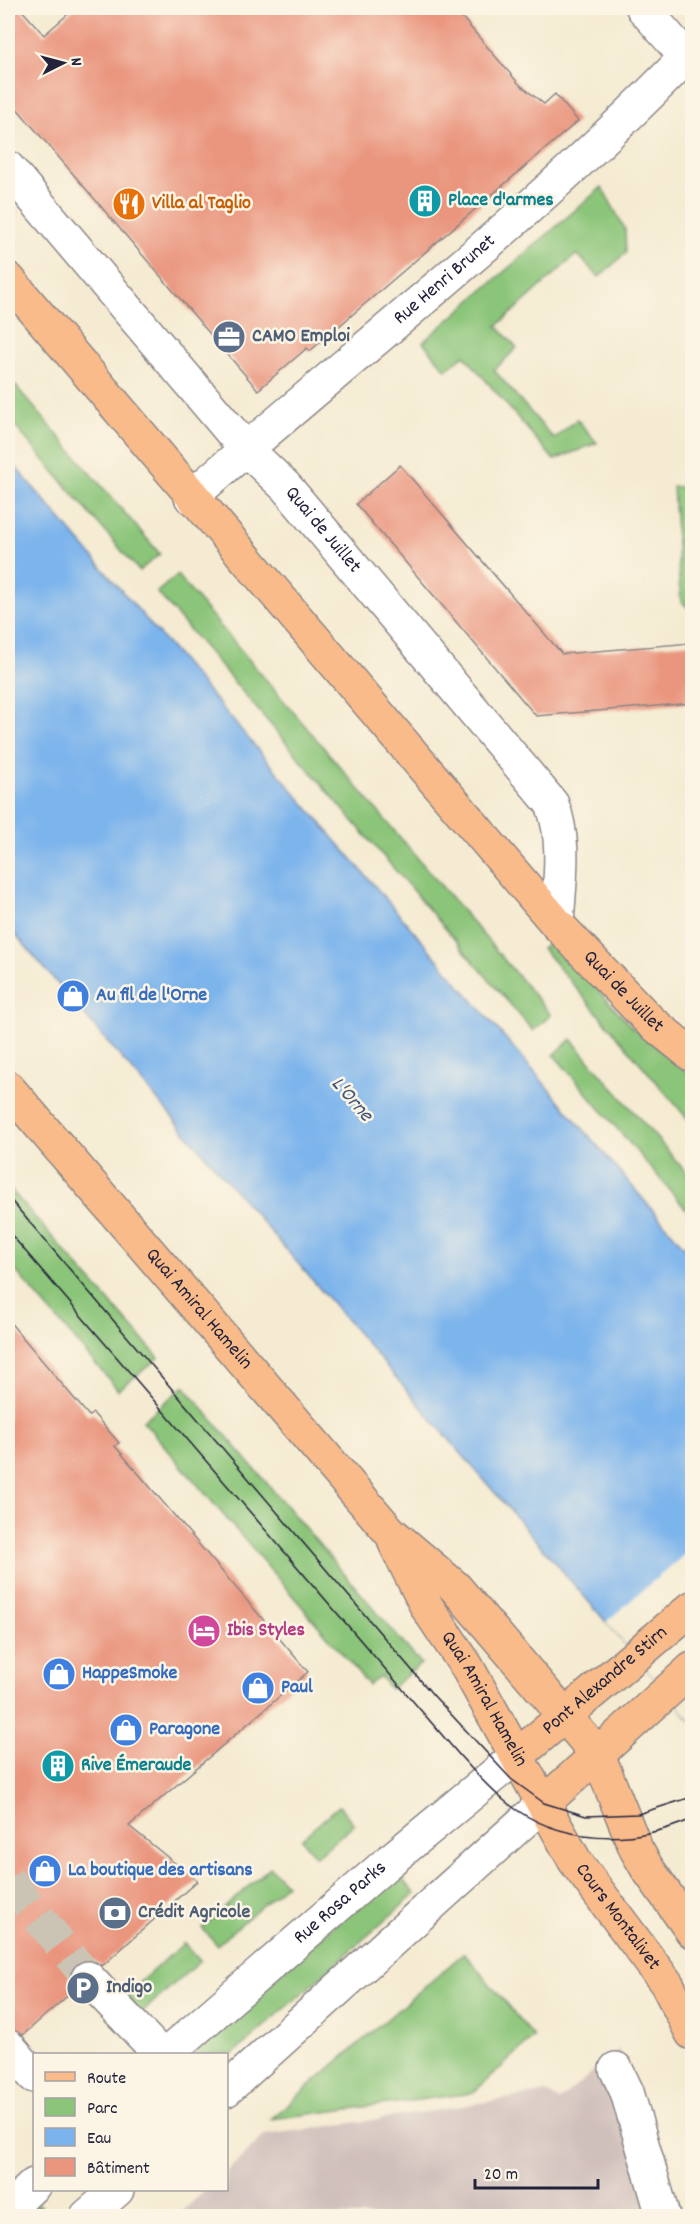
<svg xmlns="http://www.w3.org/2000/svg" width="700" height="2224" font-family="Dekko,sans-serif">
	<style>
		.industrial { fill: #d0c0bc }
		.green { fill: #8bc579; stroke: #56745a; stroke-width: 1.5 }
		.water { fill: #7bb4ec; stroke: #4e6b94; stroke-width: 1.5 }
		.pier { fill: #f5ebd2 }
		.building { fill: #ea967f }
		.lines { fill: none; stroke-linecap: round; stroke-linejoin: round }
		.minor-tunnel { stroke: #cbc3b4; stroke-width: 33; stroke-dasharray: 33 16; stroke-linecap: butt }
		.minor-casing { stroke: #8c8686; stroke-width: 36 }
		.major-casing { stroke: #8c8686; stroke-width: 36 }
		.minor { stroke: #fff; stroke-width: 33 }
		.major { stroke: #fabb8b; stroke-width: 33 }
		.tram { stroke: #22223b; stroke-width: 1.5 }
		.labels { text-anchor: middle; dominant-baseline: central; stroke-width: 5; stroke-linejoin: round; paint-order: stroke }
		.culture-label { font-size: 20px; font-weight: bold; fill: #0d838f; stroke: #fcf5e5; text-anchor: start }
		.food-label { font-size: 20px; font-weight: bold; fill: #c56008; stroke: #fcf5e5; text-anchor: start }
		.street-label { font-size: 20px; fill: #22223b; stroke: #fcf5e5 }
		.service-label { font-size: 20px; font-weight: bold; fill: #4e5e75; stroke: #fcf5e5; text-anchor: start }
		.shop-label { font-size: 20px; font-weight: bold; fill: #366cbe; stroke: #fcf5e5; text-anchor: start }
		.hotel-label { font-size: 20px; font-weight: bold; fill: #b23c85; stroke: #fcf5e5; text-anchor: start }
		.water-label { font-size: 21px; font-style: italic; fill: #415579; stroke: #fcf5e5 }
	</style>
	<rect width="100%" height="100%" fill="#fcf5e5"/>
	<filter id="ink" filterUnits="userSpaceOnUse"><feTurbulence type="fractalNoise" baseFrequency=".0167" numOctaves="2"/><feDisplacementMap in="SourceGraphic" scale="12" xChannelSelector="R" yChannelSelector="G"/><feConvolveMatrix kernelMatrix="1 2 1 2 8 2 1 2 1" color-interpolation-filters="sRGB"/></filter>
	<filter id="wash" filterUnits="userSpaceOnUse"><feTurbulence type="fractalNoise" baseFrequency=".008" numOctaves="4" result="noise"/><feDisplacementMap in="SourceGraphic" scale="24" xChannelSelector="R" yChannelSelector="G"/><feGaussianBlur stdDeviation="1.35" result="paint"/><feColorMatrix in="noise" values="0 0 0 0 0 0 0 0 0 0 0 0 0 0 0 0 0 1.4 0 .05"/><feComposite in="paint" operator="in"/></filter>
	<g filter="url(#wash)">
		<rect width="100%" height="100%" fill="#f5ebd2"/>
		<!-- industrial -->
		<path class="industrial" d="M619,2049L672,2195L676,2216H177L206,2190H226L227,2171L265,2135L402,2116L546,2092L559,2101Z"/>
		<!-- green -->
		<path class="green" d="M602,187L625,229L626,253L599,277L577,254L497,326L517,348L494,370L554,439L577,419L597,443L554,460L464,355L446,370L423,342Z
			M8,377L160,554L139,571L8,418Z
			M692,486V611L682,602L680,594L673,487Z
			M177,575L551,1015L533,1031L157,592Z
			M552,940L632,1027L692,1076V1124L542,948Z
			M571,1039L692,1179V1216L554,1055Z
			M10,1189L159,1358L118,1390L8,1262Z
			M184,1386L421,1664L390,1689L380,1676L369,1685L143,1421Z
			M339,1806L354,1824L316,1857L301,1839Z
			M270,1867L286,1884L217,1945L202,1928Z
			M395,1871L415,1894L227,2059L226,2054H190Z
			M184,1943L200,1961L141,2013L125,1995Z
			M464,1953L534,2037L473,2093L271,2119Z
			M39,2204L49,2216H25Z"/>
		<!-- water -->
		<path class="water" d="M8,458L692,1256V1722L8,926Z"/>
		<!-- pier -->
		<path class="pier" d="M692,1548V1722L606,1622Z"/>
		<g id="blocks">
			<!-- building -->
			<path class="building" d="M8,8H20L44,35L75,8H454L519,84L544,104L555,94L578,121L310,351L307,348L258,390L8,98Z
				M400,465L562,654L691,643L693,703L536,716L356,504Z
				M8,1320L89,1416L93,1413L119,1443L115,1446L308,1672L129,1826L197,1881L102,1966L93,1960H83L76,1964L70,1973V1982L74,1990L23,2035L8,2029Z"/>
		</g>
	</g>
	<g filter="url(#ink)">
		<use href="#blocks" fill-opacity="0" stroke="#8c8686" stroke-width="1.5"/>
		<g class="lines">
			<!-- minor-tunnel -->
			<path class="minor-tunnel" d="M8,1880L88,1978"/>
			<!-- minor casing -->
			<g class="minor-casing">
				<g id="minor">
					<path d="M643,8L686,57L692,59"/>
					<path id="s1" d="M8,168L246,449L286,487L552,804C567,842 559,884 557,924"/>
					<path id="s2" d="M191,497C357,351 533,216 686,57"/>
					<path d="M88,1978L160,2054"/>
					<path d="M9,2047L34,2076"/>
					<path id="s3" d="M167,2054L386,1864L517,1756"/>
					<path d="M616,2069L627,2092L663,2216"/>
					<path d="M226,2090L544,1803"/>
					<path d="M8,2209L34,2185"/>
					<path d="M87,2216L117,2190"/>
				</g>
			</g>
			<!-- major casing -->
			<g class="major-casing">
				<g id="major">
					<path id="s4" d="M8,279L557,924L650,1021L692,1055"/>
					<path id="s5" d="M8,1088L390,1532L455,1587L598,1755L636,1849L647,1868L692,1931"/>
					<path id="s6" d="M395,1543L427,1607L467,1667L575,1861L667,1984L692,2033"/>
					<path id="s7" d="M517,1756L692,1608"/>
					<path d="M544,1803L692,1669"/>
				</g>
			</g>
			<!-- minor -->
			<use href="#minor" class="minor"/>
			<!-- major -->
			<use href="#major" class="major"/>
			<!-- tram -->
			<path class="tram" d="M8,1197L434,1696L511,1779L544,1803L586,1816L638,1814L692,1797
				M8,1231L461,1757C475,1772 489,1789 506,1802C559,1845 633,1845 692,1819"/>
		</g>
	</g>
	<!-- icons -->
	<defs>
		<g id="building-disc" transform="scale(1.725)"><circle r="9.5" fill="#0f9aa8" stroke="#fcf5e5"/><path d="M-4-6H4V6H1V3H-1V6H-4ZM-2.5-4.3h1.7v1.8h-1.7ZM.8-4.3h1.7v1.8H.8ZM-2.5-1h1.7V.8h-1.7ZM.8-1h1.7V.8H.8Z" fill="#fff"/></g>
		<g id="restaurant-disc" transform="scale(1.725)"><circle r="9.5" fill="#e8710a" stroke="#fcf5e5"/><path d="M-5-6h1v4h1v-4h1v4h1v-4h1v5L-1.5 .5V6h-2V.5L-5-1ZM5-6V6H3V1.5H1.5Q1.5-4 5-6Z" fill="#fff"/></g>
		<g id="office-disc" transform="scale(1.725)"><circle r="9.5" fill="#5c6f8a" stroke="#fcf5e5"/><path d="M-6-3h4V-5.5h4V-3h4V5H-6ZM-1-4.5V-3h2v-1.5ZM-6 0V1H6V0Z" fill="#fff"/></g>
		<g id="shop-disc" transform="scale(1.725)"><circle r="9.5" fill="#3f7fe0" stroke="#fcf5e5"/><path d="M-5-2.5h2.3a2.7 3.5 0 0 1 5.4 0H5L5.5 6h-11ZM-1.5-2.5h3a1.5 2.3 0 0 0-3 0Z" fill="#fff"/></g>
		<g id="hotel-disc" transform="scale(1.725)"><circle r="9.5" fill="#d1479c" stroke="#fcf5e5"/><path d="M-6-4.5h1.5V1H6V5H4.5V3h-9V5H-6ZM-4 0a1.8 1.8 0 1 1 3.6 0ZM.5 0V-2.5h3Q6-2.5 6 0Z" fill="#fff"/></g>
		<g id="bank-disc" transform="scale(1.725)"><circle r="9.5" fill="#5c6f8a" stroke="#fcf5e5"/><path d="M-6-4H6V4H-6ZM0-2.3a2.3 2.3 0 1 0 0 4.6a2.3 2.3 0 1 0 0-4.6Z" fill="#fff"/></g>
		<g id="parking-disc" transform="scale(1.725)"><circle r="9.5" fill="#5c6f8a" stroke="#fcf5e5"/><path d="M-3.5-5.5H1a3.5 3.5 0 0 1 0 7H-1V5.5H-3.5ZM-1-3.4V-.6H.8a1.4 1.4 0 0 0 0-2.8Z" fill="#fff"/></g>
	</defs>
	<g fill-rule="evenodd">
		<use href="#building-disc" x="425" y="201"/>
		<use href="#restaurant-disc" x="129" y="204"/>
		<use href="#office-disc" x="229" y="337"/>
		<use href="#shop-disc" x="73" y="996"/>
		<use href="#hotel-disc" x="204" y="1631"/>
		<use href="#shop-disc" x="59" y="1674"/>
		<use href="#shop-disc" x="258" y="1688"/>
		<use href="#shop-disc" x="126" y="1730"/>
		<use href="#building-disc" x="58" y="1766"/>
		<use href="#shop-disc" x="45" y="1871"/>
		<use href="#bank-disc" x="115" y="1913"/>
		<use href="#parking-disc" x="83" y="1988"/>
	</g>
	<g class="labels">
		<!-- culture labels -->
		<g class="culture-label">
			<text x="448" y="201">Place d'armes</text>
			<text x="81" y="1766">Rive Émeraude</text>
		</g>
		<!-- food labels -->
		<g class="food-label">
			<text x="152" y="204">Villa al Taglio</text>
		</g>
		<!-- street labels -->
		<g class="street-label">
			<text stroke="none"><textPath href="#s2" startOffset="334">Rue Henri Brunet</textPath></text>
			<text stroke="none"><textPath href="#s1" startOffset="480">Quai de Juillet</textPath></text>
			<text stroke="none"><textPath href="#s4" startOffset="942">Quai de Juillet</textPath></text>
			<text stroke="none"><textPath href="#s5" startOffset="292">Quai Amiral Hamelin</textPath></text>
			<text stroke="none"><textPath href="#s7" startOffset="116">Pont Alexandre Stirn</textPath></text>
			<text stroke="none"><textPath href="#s6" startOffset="180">Quai Amiral Hamelin</textPath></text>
			<text stroke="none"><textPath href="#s3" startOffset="230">Rue Rosa Parks</textPath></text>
			<text stroke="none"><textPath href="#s6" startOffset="436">Cours Montalivet</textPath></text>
		</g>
		<!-- service labels -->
		<g class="service-label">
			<text x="252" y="337">CAMO Emploi</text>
			<text x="138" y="1913">Crédit Agricole</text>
			<text x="106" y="1988">Indigo</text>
		</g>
		<!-- shop labels -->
		<g class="shop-label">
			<text x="96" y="996">Au fil de l'Orne</text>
			<text x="82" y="1674">HappeSmoke</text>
			<text x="281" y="1688">Paul</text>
			<text x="149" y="1730">Paragone</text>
			<text x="68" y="1871">La boutique des artisans</text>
		</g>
		<!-- hotel labels -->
		<g class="hotel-label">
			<text x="227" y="1631">Ibis Styles</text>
		</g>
		<!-- water labels -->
		<g class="water-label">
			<text transform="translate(351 1100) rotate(49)">L'Orne</text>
		</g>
	</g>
	<!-- margin -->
	<rect width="700" height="2224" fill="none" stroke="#fcf5e5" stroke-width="30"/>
	<!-- legend -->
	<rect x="33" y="2053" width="195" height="138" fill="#fcf5e5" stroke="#a5a1a1" stroke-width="1.5"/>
	<rect x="45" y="2072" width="30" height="9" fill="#fabb8b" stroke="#a5a1a1" stroke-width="1.5"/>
	<text x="87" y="2083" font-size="18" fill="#22223b">Route</text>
	<rect x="45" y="2098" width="30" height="18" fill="#8bc579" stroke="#a5a1a1" stroke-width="1.5"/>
	<text x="87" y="2113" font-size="18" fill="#22223b">Parc</text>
	<rect x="45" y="2128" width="30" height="18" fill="#7bb4ec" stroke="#a5a1a1" stroke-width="1.5"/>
	<text x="87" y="2143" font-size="18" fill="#22223b">Eau</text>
	<rect x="45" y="2158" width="30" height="18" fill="#ea967f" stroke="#a5a1a1" stroke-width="1.5"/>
	<text x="87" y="2173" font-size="18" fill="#22223b">Bâtiment</text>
	<!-- north arrow -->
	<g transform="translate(63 63) rotate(84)" stroke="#fcf5e5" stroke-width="4.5" paint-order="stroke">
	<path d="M0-4.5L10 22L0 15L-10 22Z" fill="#22223b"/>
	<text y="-9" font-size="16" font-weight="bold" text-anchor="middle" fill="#22223b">N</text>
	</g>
	<!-- scale -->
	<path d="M475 2179v9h123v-9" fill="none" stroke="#22223b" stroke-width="3"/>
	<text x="484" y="2179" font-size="18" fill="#22223b" stroke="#fcf5e5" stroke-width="4.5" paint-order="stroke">20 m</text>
</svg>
